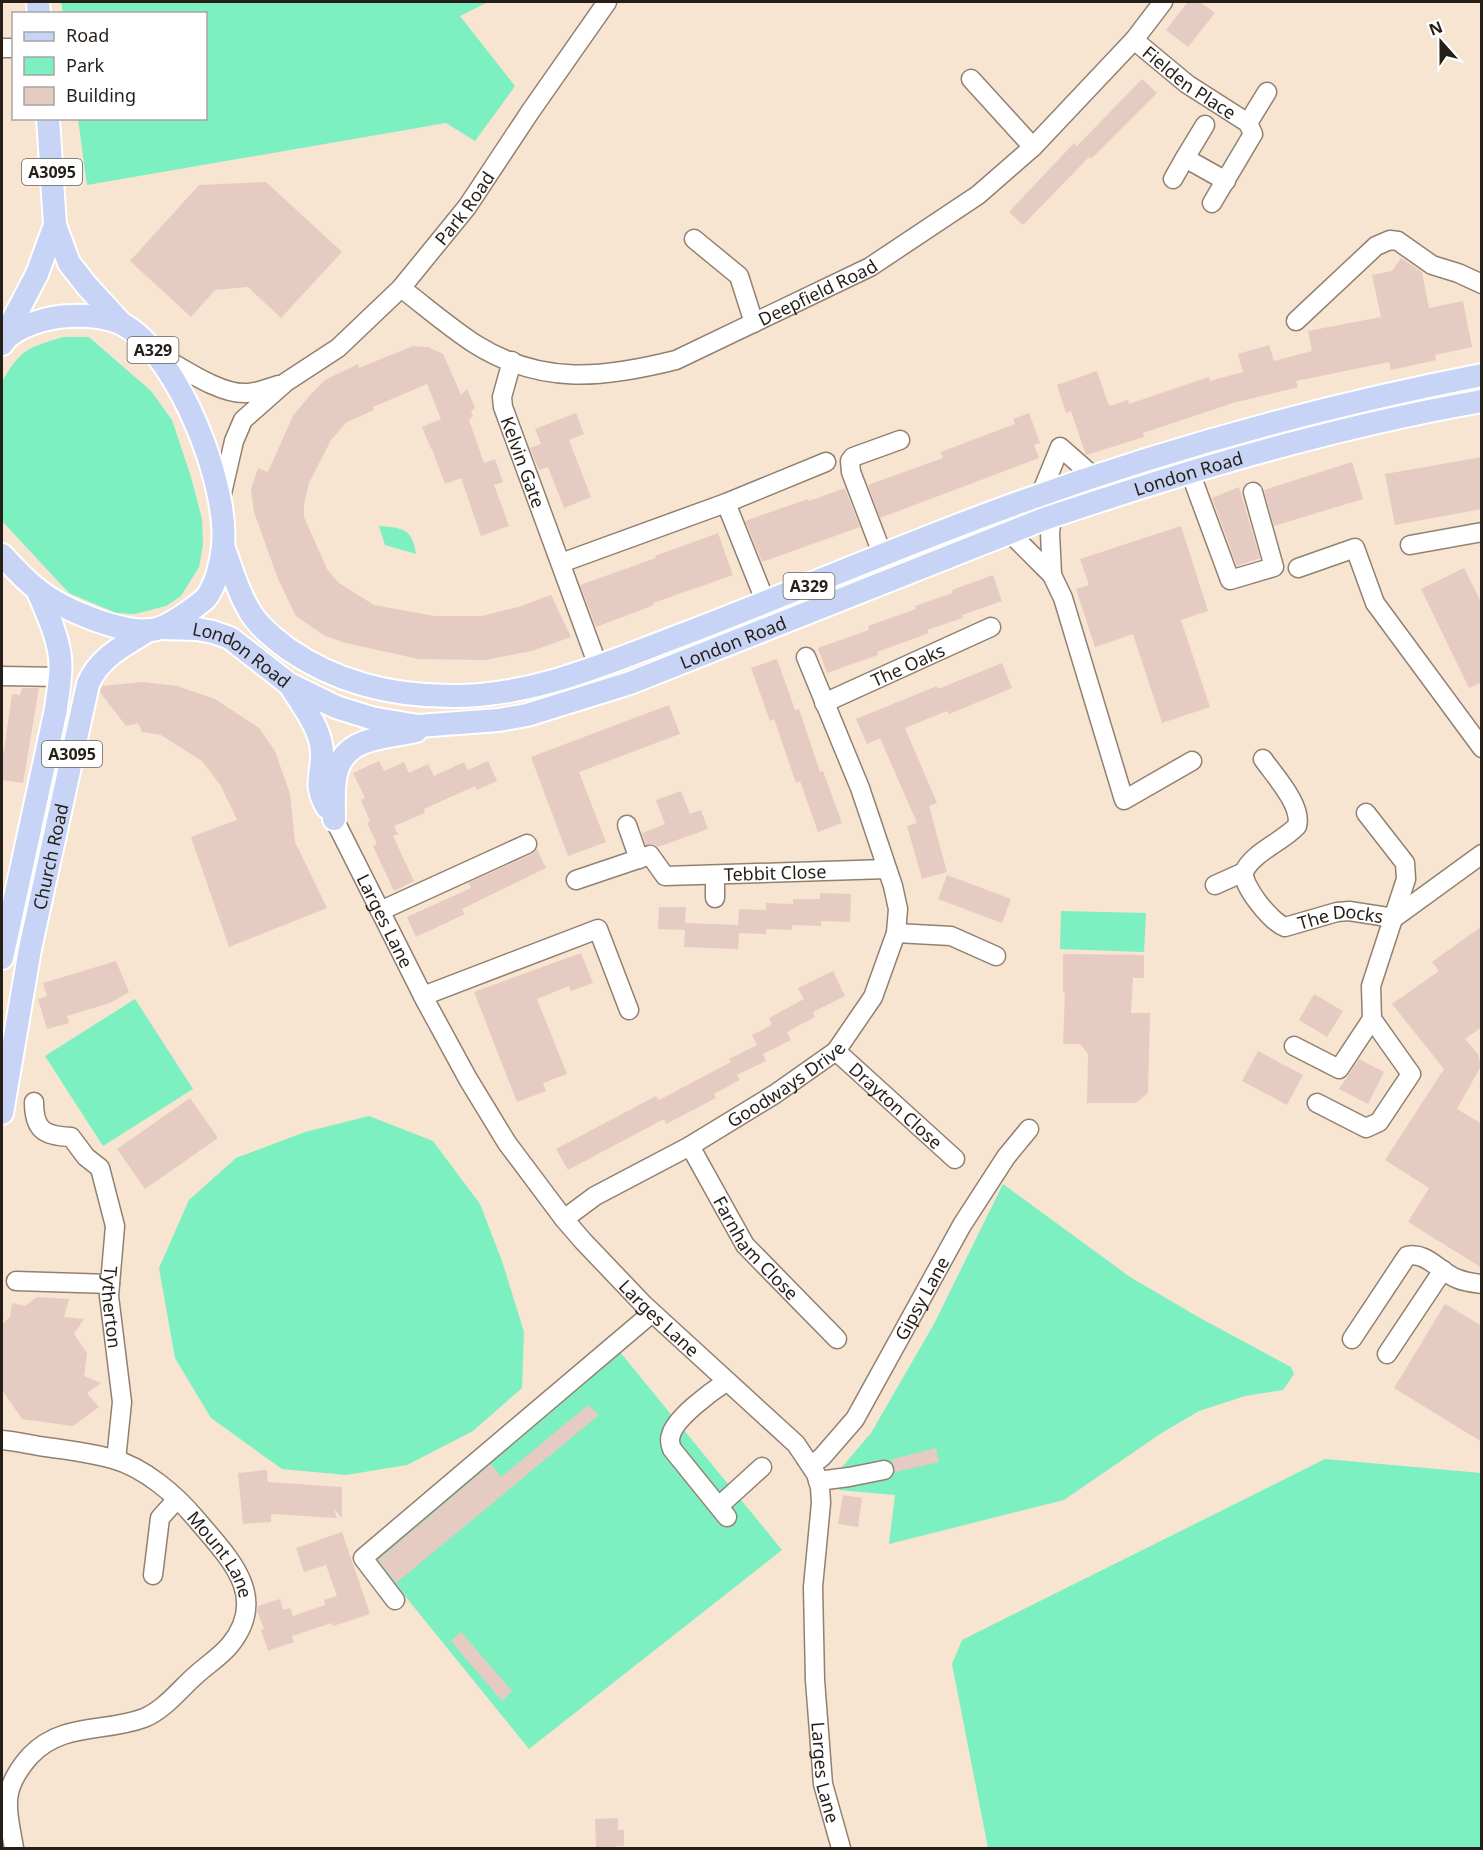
<svg xmlns="http://www.w3.org/2000/svg" width="1483" height="1850" font-family="'Noto Sans',sans-serif">
	<style>
		.green { fill: #7cf0c0 }
		.building { fill: #e6cbc3 }
		.lines { fill: none; stroke-linecap: round; stroke-linejoin: round }
		.minor-casing { stroke: #928170; stroke-width: 21 }
		.major-casing { stroke: #fff; stroke-width: 26 }
		.minor { stroke: #fff; stroke-width: 18 }
		.major { stroke: #c8d4f5; stroke-width: 22 }
		.labels { text-anchor: middle; dominant-baseline: central; stroke-width: 5; stroke-linejoin: round; paint-order: stroke }
		.shield { fill: #fff; stroke: #67625d; stroke-width: 1.5 }
		.shield-label { font-size: 16px; font-weight: bold; fill: #261f18 }
		.street-label { font-size: 18px; fill: #261f18; stroke: #fff }
	</style>
	<rect width="100%" height="100%" fill="#f7e4d1"/>
	<!-- green -->
	<path class="green" d="M61,2H488L460,16L515,86L475,141L446,123L87,185L78,119L206,118V14L63,13Z
		M63,337H89L151,391L172,420L191,477L202,519L203,545L199,567L181,596L166,606L135,614L116,613L69,593L2,521V382C20,349 28,348 63,337Z
		M379,526C403,528 412,528 416,554L385,545Z
		M1061,911L1146,913L1144,952L1060,949Z
		M135,999L193,1089L103,1146L45,1056Z
		M369,1116L433,1141L480,1204L502,1261L524,1332L522,1388L473,1431L407,1465L346,1475L282,1469L211,1418L175,1358L159,1268L189,1200L236,1158L305,1132Z
		M1003,1184L1130,1277L1200,1318L1291,1367L1294,1374L1283,1390L1245,1396L1199,1411L1160,1434L1064,1500L889,1544L895,1495L839,1490L842,1467L871,1433L934,1324Z
		M620,1352L782,1550L529,1749L375,1559Z
		M1325,1459L1481,1473V1848H988L952,1664L962,1640Z"/>
	<!-- building -->
	<path class="building" d="M1188,2H1200L1215,13L1188,47L1166,30Z
		M1142,79L1157,93L1091,159L1089,157L1023,225L1009,212L1074,143L1077,146Z
		M266,182L342,252L281,318L248,287L215,290L191,317L130,261L199,185Z
		M1401,258L1422,272L1429,308L1463,301L1472,347L1435,355L1436,360L1391,370L1389,362L1296,381L1298,387L1233,403L1143,433L1144,437L1086,455L1071,411L1066,413L1057,385L1097,371L1109,406L1128,400L1129,404L1209,377L1210,381L1243,372L1238,354L1269,345L1274,361L1312,351L1308,331L1381,317L1372,275L1392,271Z
		M413,346L428,347L443,354L461,395L467,389L475,408L471,411L473,416L469,420L484,463L495,459L503,482L494,485L509,526L481,536L461,478L445,484L432,449H431L422,427L441,419L427,384L373,407L374,410L347,422L331,440L309,483L304,504V517L327,569L339,583L374,605L435,616H482L518,607L551,595L571,637L532,651L485,660L418,659L346,643L325,636L296,616L278,579L254,512L251,489L258,468L268,472L293,416L311,394L325,380L358,364L359,368Z
		M576,413L584,434L569,440L591,497L564,508L548,467L539,470L530,448L541,444L535,429Z
		M1029,413L1040,443L1034,445L1039,458L880,518L868,485L943,458L941,452L1015,424L1013,419Z
		M1482,457V509L1395,525L1385,474Z
		M1352,462L1363,499L1274,526L1264,490Z
		M1239,487L1260,558L1237,566L1212,498Z
		M845,488L860,527L762,562L745,521L808,499L809,501Z
		M1181,526L1208,611L1181,620L1210,707L1162,723L1133,634L1095,647L1076,589L1089,585L1080,559Z
		M718,533L733,575L653,603L654,605L596,627L580,585L656,558L655,556Z
		M1464,568L1482,604V682L1469,688L1421,589Z
		M993,575L1002,601L962,615L963,618L927,630L929,633L877,652L878,655L827,673L818,648L869,630L868,626L916,609L915,606L953,593L952,590Z
		M777,659L795,710L799,709L820,772L823,771L842,823L818,832L800,781L796,783L774,719L770,721L751,668Z
		M1002,663L1012,688L949,714L947,711L905,728L937,803L929,806L947,872L922,879L907,826L917,823L880,738L867,744L856,719L937,686L938,689Z
		M142,682L177,686L215,699L259,728L275,751L290,794L295,842L327,908L229,947L191,837L237,820L221,786L202,761L161,735L142,732L138,723L126,726L100,692L102,686Z
		M22,688H39L23,783L2,780V752L4,751L12,694L20,695Z
		M669,705L680,734L579,772L606,842L568,856L531,757Z
		M379,761L384,771L404,762L409,773L428,764L434,776L464,762L468,770L488,761L497,781L477,790L475,786L424,809L425,813L394,826L398,834L393,836L414,881L394,891L373,846L377,844L367,823L370,821L361,800L365,798L353,773Z
		M681,791L690,814L701,810L708,829L658,847L653,844L646,845L642,833L665,824L656,800Z
		M537,849L546,868L462,909L465,914L416,937L407,917L471,888L468,883L532,854Z
		M947,875L1011,899L1002,923L938,899Z
		M820,893L851,894L850,922L821,921V926L792,925V930L766,929V934L739,933L738,949L684,947L685,930L658,929L659,907H686L685,923L738,925L739,909L766,910V903L793,904V899H820Z
		M1482,926V1027L1465,1039L1478,1054L1481,1066L1457,1109L1482,1124V1268L1408,1222L1429,1188L1385,1160L1444,1069L1392,1004L1439,971L1432,962Z
		M581,953L593,983L571,991L569,986L537,999L567,1074L543,1083L546,1091L517,1102L474,992Z
		M1063,954L1144,955V978H1133L1131,1013H1150L1148,1093L1136,1103H1087L1088,1054L1080,1044H1063L1065,991H1063Z
		M116,961L129,992L110,1003L67,1016L69,1023L47,1029L38,999L47,996L43,983Z
		M833,971L845,996L813,1012L815,1017L787,1032L791,1040L763,1054L766,1061L737,1075L740,1080L714,1094L716,1098L666,1124L664,1119L568,1170L556,1149L656,1096L659,1100L731,1062L729,1059L757,1045L752,1035L772,1025L769,1018L804,999L798,988Z
		M1314,994L1343,1011L1327,1037L1299,1020Z
		M1258,1051L1303,1075L1287,1105L1242,1081Z
		M1359,1059L1384,1072L1368,1104L1339,1089Z
		M190,1098L218,1138L145,1189L117,1149Z
		M37,1297L69,1299L64,1317L84,1319L74,1334L87,1353L84,1376L101,1383L87,1393L99,1407L73,1426L22,1419L2,1390V1324L10,1317L12,1303L25,1306Z
		M1445,1304L1482,1326V1442L1394,1388Z
		M588,1405L599,1415L396,1583L378,1560L491,1464L501,1477Z
		M936,1448L939,1462L895,1472L892,1459Z
		M267,1470L268,1482L342,1487V1518L334,1509L337,1518L271,1514V1522L243,1524L238,1473Z
		M843,1495L862,1498L858,1527L838,1524Z
		M342,1532L370,1614L333,1626L332,1623L292,1636L294,1642L268,1651L261,1630L264,1629L257,1611L258,1606L280,1599L283,1610L290,1608L293,1616L325,1605L324,1600L337,1596L326,1565L304,1572L296,1548Z
		M461,1632L512,1691L502,1701L451,1641Z
		M618,1818V1830H624V1846H617V1848H596L595,1819Z"/>
	<g class="lines">
		<!-- minor casing -->
		<g class="minor-casing">
			<g id="minor">
				<path id="s1" d="M1134,40L1187,84L1248,123L1253,134L1212,203"/>
				<path d="M2,48H14"/>
				<path d="M971,79L1033,147"/>
				<path d="M1248,123L1267,92"/>
				<path d="M1205,125L1185,158L1226,181"/>
				<path d="M1173,179L1185,158"/>
				<path d="M694,239L739,276L754,323"/>
				<path id="s2" d="M401,288C426,307 449,327 475,344C542,386 604,378 676,360L870,267L978,195L1033,147L1134,40L1163,2"/>
				<path d="M1296,321L1376,246L1390,240L1398,241L1432,265L1458,273L1482,284"/>
				<path d="M157,354C181,367 220,395 247,393C258,393 268,388 278,385"/>
				<path id="s3" d="M512,361L502,397L503,407L594,655"/>
				<path d="M1190,472L1230,580L1274,567L1253,492"/>
				<path d="M1040,496L1060,447L1093,476"/>
				<path id="s4" d="M220,502L234,441L243,420L286,382L338,348L401,288L467,207L530,112L607,2"/>
				<path d="M726,503L766,603"/>
				<path d="M1052,517L1050,533L1052,575"/>
				<path d="M1010,533L1052,575L1063,598L1124,800L1192,761"/>
				<path d="M1410,545L1482,532"/>
				<path d="M883,556L851,472L850,461L853,457L900,440"/>
				<path d="M561,563L726,503L826,462"/>
				<path d="M1298,568L1355,548L1375,603L1482,748"/>
				<path d="M2,676L60,677"/>
				<path id="s5" d="M824,703L991,627"/>
				<path id="s6" d="M334,819L425,1000L468,1079L507,1143L564,1219L583,1241L644,1305L796,1444L816,1474L820,1487L821,1503L813,1587L815,1680L823,1784L841,1848"/>
				<path d="M627,825L639,859"/>
				<path id="s7" d="M1244,872C1242,886 1271,922 1285,927L1337,912L1349,911L1394,918"/>
				<path id="s8" d="M576,880L650,855L665,876L887,869"/>
				<path d="M1215,885L1244,872C1252,853 1282,842 1297,826C1303,806 1274,775 1263,759"/>
				<path d="M715,898V875"/>
				<path d="M380,911L527,844"/>
				<path d="M1394,918L1482,854"/>
				<path d="M896,933L951,936L996,956"/>
				<path d="M423,996L598,929L629,1010"/>
				<path d="M1294,1046L1339,1069L1372,1019L1371,986L1406,879L1405,863L1366,813"/>
				<path id="s9" d="M836,1051L955,1159"/>
				<path id="s10" d="M34,1102C34,1130 44,1136 71,1137L86,1157L100,1168L115,1226L109,1296L122,1402L116,1460"/>
				<path d="M1317,1103L1366,1128L1379,1122L1411,1074L1372,1019"/>
				<path id="s11" d="M690,1146L745,1245L837,1339"/>
				<path id="s12" d="M564,1219L595,1196L690,1146L775,1094L836,1051L873,997L896,933L898,909L893,886L860,788L806,657"/>
				<path d="M16,1281L110,1284"/>
				<path d="M1352,1339L1407,1256C1427,1251 1440,1273 1458,1279C1465,1282 1474,1283 1482,1284"/>
				<path d="M1387,1354L1443,1270"/>
				<path d="M726,1382C712,1391 675,1418 671,1435C669,1440 670,1444 672,1449L727,1517"/>
				<path id="s13" d="M2,1440C16,1441 31,1445 46,1447C69,1450 91,1453 113,1459C145,1468 176,1495 197,1520C228,1557 270,1596 230,1645C221,1656 207,1665 196,1675C180,1689 164,1710 144,1718C104,1733 62,1722 30,1756C0,1790 7,1807 14,1848"/>
				<path id="s14" d="M812,1465L822,1457L855,1419L962,1225L1006,1157L1029,1129"/>
				<path d="M818,1481L849,1477L884,1470"/>
				<path d="M719,1506L762,1467"/>
				<path d="M153,1575L160,1518L177,1499"/>
				<path d="M395,1600L363,1558L652,1313"/>
			</g>
		</g>
		<!-- major casing -->
		<g class="major-casing">
			<g id="major">
				<path d="M38,2L39,14"/>
				<path d="M55,225L69,263L87,286L122,324"/>
				<path d="M3,339L37,274L55,225L48,118"/>
				<path d="M2,344C13,326 51,316 71,316C87,315 110,317 124,325C179,356 229,486 223,546C221,562 216,585 206,598C201,603 193,608 188,612C177,620 165,628 152,630C120,634 62,609 38,590C25,580 13,567 2,555"/>
				<path d="M223,546C231,567 237,590 249,610C258,626 273,638 288,649C337,683 392,696 451,696C533,697 609,662 684,634C786,595 886,552 988,514C1148,454 1313,408 1482,375"/>
				<path id="s15" d="M162,628L197,629L213,632L230,638L289,684L336,707L371,718L418,726L499,720L527,715L630,683L1044,519C1187,471 1333,427 1482,401"/>
				<path d="M290,685C302,705 321,728 322,752C323,775 313,784 327,807"/>
				<path d="M334,819C334,806 333,793 335,780C340,736 382,739 416,731"/>
				<path d="M2,958L56,709C58,692 62,674 60,657C57,633 46,611 37,589"/>
				<path id="s16" d="M2,1113L30,949L88,684C99,657 125,645 149,630"/>
			</g>
		</g>
		<!-- minor -->
		<use href="#minor" class="minor"/>
		<!-- major -->
		<use href="#major" class="major"/>
	</g>
	<g class="labels">
		<!-- shield labels -->
		<g class="shield">
			<rect x="22" y="159" width="60" height="26" rx="4.5"/>
			<rect x="127.5" y="337" width="51" height="26" rx="4.5"/>
			<rect x="783.5" y="573" width="51" height="26" rx="4.5"/>
			<rect x="42" y="741" width="60" height="26" rx="4.5"/>
		</g>
		<g class="shield-label">
			<text x="52" y="172">A3095</text>
			<text x="153" y="350">A329</text>
			<text x="809" y="586">A329</text>
			<text x="72" y="754">A3095</text>
		</g>
		<!-- street labels -->
		<g class="street-label">
			<text stroke="none"><textPath href="#s1" startOffset="70">Fielden Place</textPath></text>
			<text stroke="none"><textPath href="#s4" startOffset="394">Park Road</textPath></text>
			<text stroke="none"><textPath href="#s2" startOffset="458">Deepfield Road</textPath></text>
			<text stroke="none"><textPath href="#s3" startOffset="106">Kelvin Gate</textPath></text>
			<text stroke="none"><textPath href="#s15" startOffset="1095">London Road</textPath></text>
			<text stroke="none"><textPath href="#s15" startOffset="609">London Road</textPath></text>
			<text stroke="none"><textPath href="#s15" startOffset="87">London Road</textPath></text>
			<text stroke="none"><textPath href="#s5" startOffset="92">The Oaks</textPath></text>
			<text stroke="none"><textPath href="#s16" startOffset="261">Church Road</textPath></text>
			<text stroke="none"><textPath href="#s8" startOffset="214">Tebbit Close</textPath></text>
			<text stroke="none"><textPath href="#s6" startOffset="114">Larges Lane</textPath></text>
			<text stroke="none"><textPath href="#s7" startOffset="128">The Docks</textPath></text>
			<text stroke="none"><textPath href="#s12" startOffset="260">Goodways Drive</textPath></text>
			<text stroke="none"><textPath href="#s9" startOffset="81">Drayton Close</textPath></text>
			<text stroke="none"><textPath href="#s11" startOffset="122">Farnham Close</textPath></text>
			<text stroke="none"><textPath href="#s14" startOffset="201">Gipsy Lane</textPath></text>
			<text stroke="none"><textPath href="#s10" startOffset="244">Tytherton</textPath></text>
			<text stroke="none"><textPath href="#s6" startOffset="600">Larges Lane</textPath></text>
			<text stroke="none"><textPath href="#s13" startOffset="260">Mount Lane</textPath></text>
			<text stroke="none"><textPath href="#s6" startOffset="1122">Larges Lane</textPath></text>
		</g>
	</g>
	<!-- border -->
	<rect width="1483" height="1850" fill="none" stroke="#261f18" stroke-width="6"/>
	<!-- legend -->
	<rect x="12" y="12" width="195" height="108" fill="#ffffff" stroke="#a8a5a3" stroke-width="1.5"/>
	<rect x="24" y="32" width="30" height="9" fill="#c8d4f5" stroke="#a8a5a3" stroke-width="1.5"/>
	<text x="66" y="42" font-size="18" fill="#261f18">Road</text>
	<rect x="24" y="57" width="30" height="18" fill="#7cf0c0" stroke="#a8a5a3" stroke-width="1.5"/>
	<text x="66" y="72" font-size="18" fill="#261f18">Park</text>
	<rect x="24" y="87" width="30" height="18" fill="#e6cbc3" stroke="#a8a5a3" stroke-width="1.5"/>
	<text x="66" y="102" font-size="18" fill="#261f18">Building</text>
	<!-- north arrow -->
	<g transform="translate(1441 42) rotate(339)" stroke="#ffffff" stroke-width="4.5" paint-order="stroke">
	<path d="M0-4.5L10 22L0 15L-10 22Z" fill="#261f18"/>
	<text y="-9" font-size="16" font-weight="bold" text-anchor="middle" fill="#261f18">N</text>
	</g>
</svg>
